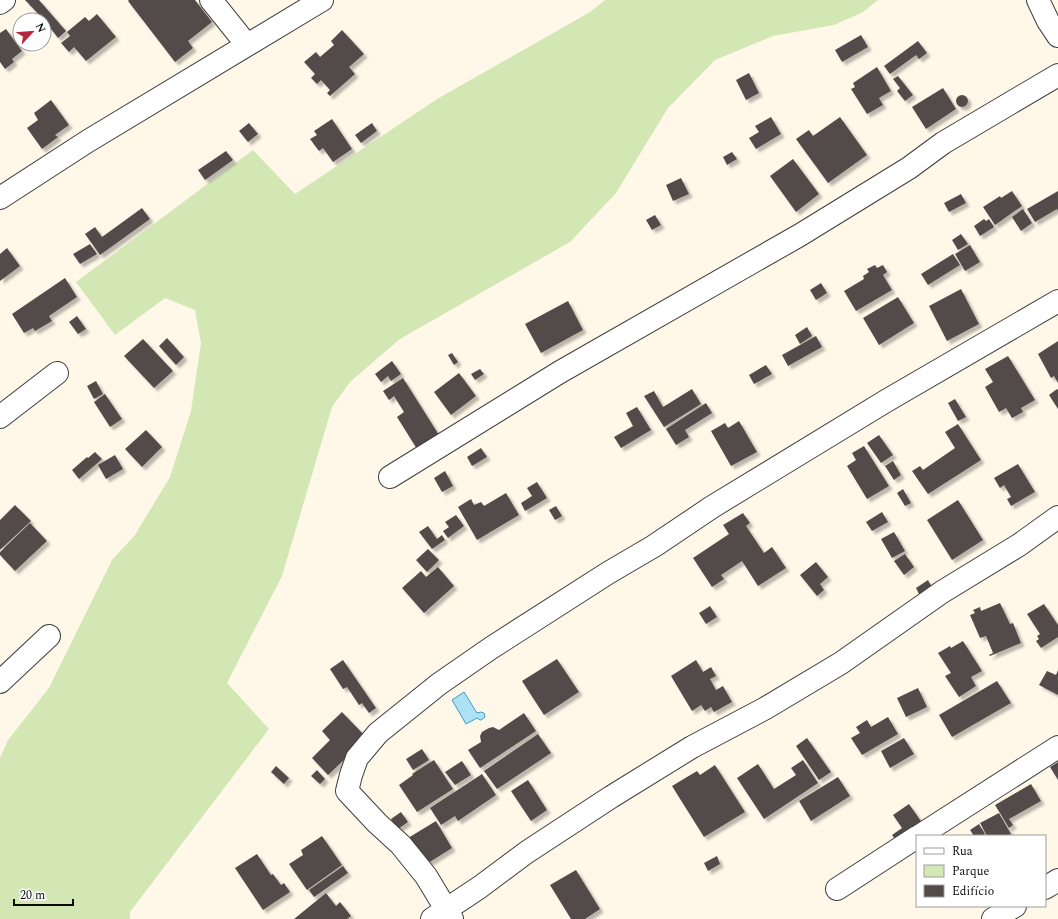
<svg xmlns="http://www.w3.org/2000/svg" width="1058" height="919" font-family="Spectral,serif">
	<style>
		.green { fill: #d3e7b5 }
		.water { fill: #afe1f4; stroke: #389dc9 }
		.building { fill: #534b48; filter: url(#shadow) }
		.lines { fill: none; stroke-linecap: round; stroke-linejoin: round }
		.minor-casing { stroke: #3e3e3e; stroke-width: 24 }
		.minor { stroke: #fff; stroke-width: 22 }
	</style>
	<defs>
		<filter id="shadow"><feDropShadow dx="3.5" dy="3.5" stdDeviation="1" flood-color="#0004"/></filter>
	</defs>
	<rect width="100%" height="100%" fill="#fff8e9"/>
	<!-- green -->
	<path class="green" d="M605,0H878L863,12L834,25L773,36L715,60L668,108L616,193L570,242L400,339L350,382L332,407L282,576L227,683L269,729L130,912V919H0V758L8,740L49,688L112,560L135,535L170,477L191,411L201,343L195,310L165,298L115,335L76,282L253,150L295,194L437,99L590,12Z"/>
	<!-- water -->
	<path class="water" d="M464,692L477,713L481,712L484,713L485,717L481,720H480L477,718L466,724L452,700Z"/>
	<!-- building -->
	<path class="building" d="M25,0H39L66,31L58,38L44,20Z
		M129,0H195L212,22L188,41L193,48L175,62L128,1Z
		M33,13L37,20H25L24,19Z
		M97,14L116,37L86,61L74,47L69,52L61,43L70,36L67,32L85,17L89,21Z
		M6,29L22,51L12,59L14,62L5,69L0,62V33Z
		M342,30L364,54L349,67L355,74L330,96L327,93L330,90L321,80L317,84L311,78L315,74L304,62L316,52L320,57L334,45L331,41Z
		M861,35L868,47L842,62L835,50Z
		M918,41L927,53L919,59L916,55L890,74L884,66Z
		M877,67L891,91L879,98L883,105L867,114L851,89L855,87L853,83Z
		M749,73L759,93L746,100L736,80Z
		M898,76L913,95L905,101L897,91L900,88L893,79Z
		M943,88L956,109L926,129L912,107Z
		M956 101a6 6 0 1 1 12 0a6 6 0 1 1-12 0Z
		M51,100L69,125L55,135L58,137L42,149L27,128L38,120L34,113Z
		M771,117L781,134L756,149L749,138L759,132L755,126Z
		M840,117L867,155L828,183L796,139L809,130L813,136Z
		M332,119L352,149L333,162L323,148L319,151L310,139L317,135L314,131Z
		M249,123L258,134L248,142L239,131Z
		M372,123L377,131L361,143L355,135Z
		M226,151L233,160L205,180L198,170Z
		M732,152L737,159L727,165L723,157Z
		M793,159L819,194L796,212L770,176Z
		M681,178L689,194L673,201L666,185Z
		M1012,191L1022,206L995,225L983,207L1000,196L1001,198Z
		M1058,191V211L1057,209L1035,222L1027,209Z
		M961,194L966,203L949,212L944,203Z
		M142,208L150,219L100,255L85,234L95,227L102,237Z
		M1023,209L1032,223L1021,231L1012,217Z
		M655,215L661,225L652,230L646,220Z
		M984,219L986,221L989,219L994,227L980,236L974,226Z
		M961,234L968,244L958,250L952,240Z
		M90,244L97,254L80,264L73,254Z
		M970,245L980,262L965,271L955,254Z
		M7,248L20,266L0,281V254Z
		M953,254L960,265L928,285L921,274Z
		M875,265L877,268L883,265L887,272L883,275L892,290L856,311L844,291L864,279L863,276L869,272L867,269Z
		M65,278L77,297L49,316L52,321L35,331L33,328L24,333L12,314Z
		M821,283L827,293L816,300L810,290Z
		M961,289L979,324L947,341L929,306Z
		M898,297L914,323L879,345L863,318Z
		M568,301L583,330L541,353L525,324Z
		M77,316L86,329L78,334L69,322Z
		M807,327L812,336L800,344L795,335Z
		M816,336L822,347L788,366L782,355Z
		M167,338L184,357L176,365L159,346Z
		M143,339L173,371L154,388L124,356Z
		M1058,341V383L1054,376L1051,378L1038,354Z
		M452,353L458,362L454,365L448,355Z
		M1008,356L1035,400L1021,408L1023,412L1012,418L1006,408L999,412L985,387L993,382L985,369Z
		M392,361L401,374L391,381L388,376L381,382L375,374Z
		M766,365L772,374L754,384L749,375Z
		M480,369L484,374L475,380L471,374Z
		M459,373L476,396L451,415L434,392Z
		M403,378L439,435L417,449L397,417L404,412L394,396L389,400L383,391Z
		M96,381L103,394L94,399L87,386Z
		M692,389L701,404L664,427L644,396L654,391L663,407Z
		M1057,389L1058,390V409L1049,395Z
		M105,394L122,419L110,427L94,402Z
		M955,399L966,417L958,421L948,403Z
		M706,403L712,413L685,430L689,437L676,445L666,429Z
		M637,407L651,430L621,448L614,437L633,426L626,413Z
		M739,421L757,452L731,466L711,431L725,423L728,428Z
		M958,424L981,460L928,494L912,471L920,466L923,470L955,448L945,432Z
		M146,430L162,447L142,467L125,449Z
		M879,435L893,455L881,463L867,443Z
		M864,446L889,486L867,499L847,466L856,460L852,453Z
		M481,448L487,457L472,466L467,457Z
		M95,452L102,459L79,479L72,470L87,457L88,458Z
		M115,455L123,469L106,479L98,465Z
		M893,461L901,475L894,480L885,466Z
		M1018,464L1035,492L1011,506L1007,499L1011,497L1004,485L1000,488L994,478Z
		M445,471L453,486L442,492L434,478Z
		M537,482L547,498L525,511L521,503L532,496L527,488Z
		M903,489L911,503L905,506L897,493Z
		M506,493L519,515L477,540L458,507L471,499L474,505L481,502L484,506Z
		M958,500L983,540L952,560L927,520Z
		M15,505L31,521L0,550V520Z
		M556,506L562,516L555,520L549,510Z
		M882,512L888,522L872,531L866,522Z
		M743,513L750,523L746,526L764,553L772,547L786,568L758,586L742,561L721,575L724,579L712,587L693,558L729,534L723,525Z
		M456,515L464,526L448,538L443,531L449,527L445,522Z
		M30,523L47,541L15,571L0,555V552Z
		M428,526L437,539L442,535L445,540L432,549L419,532Z
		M894,532L905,551L892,558L881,539Z
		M428,549L439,560L427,572L416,560Z
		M905,554L914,567L904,575L894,561Z
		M816,562L828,577L820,584L824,590L817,596L800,575Z
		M438,567L454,586L424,613L402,588L421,571L426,577Z
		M928,580L934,591L921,598L916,588Z
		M1000,603L1010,624L1013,623L1021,643L990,656L989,655L993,653L986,636L980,638L970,615L975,613L973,610L980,607L981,611Z
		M1044,604L1058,625V637L1041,648L1036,641L1039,639L1037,636L1040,634L1027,614Z
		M710,606L717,617L706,624L699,613Z
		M963,641L982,671L971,677L976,686L959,697L945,676L951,673L938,653L950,646L951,648Z
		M557,659L579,692L544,715L522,681Z
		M343,660L376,708L369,713L362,703L359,705L347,687L343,689L330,669Z
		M696,660L703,672L711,667L716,676L710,679L716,690L723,686L732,702L714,712L711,707L705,711L701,705L692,711L671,676Z
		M1058,670V695L1039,685L1047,671L1056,675Z
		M997,681L1011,703L952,737L939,715Z
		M918,688L927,707L906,717L897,698Z
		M342,712L367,738L328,775L312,758L330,740L322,731Z
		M524,713L536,731L480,768L468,750L481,742L480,736L482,732L489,728L493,727L499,730Z
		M888,717L898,734L862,755L851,738L860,733L856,727L867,720L871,727Z
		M538,734L551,753L497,789L484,771Z
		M807,738L831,772L819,780L796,746Z
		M904,738L914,754L890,768L881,751Z
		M422,749L429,760L413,770L406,759Z
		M434,760L453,789L417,812L399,785L413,775L412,774Z
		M803,760L818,783L764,819L737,778L758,764L774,789L796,775L791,768Z
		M462,761L471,775L455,785L445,772Z
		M1058,762V780L1050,767Z
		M715,765L745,812L704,837L672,786L697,771L700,775Z
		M276,766L289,778L284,784L271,772Z
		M317,770L325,779L320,784L311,776Z
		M482,774L496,795L458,821L455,816L441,825L430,808Z
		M838,777L850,796L811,821L799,801Z
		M528,780L547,810L531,821L511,791Z
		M1031,784L1041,801L1009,819L1013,825L1009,828L995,805Z
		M909,804L923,824L897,842L892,835L902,828L893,815Z
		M401,812L408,822L398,829L391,819Z
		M999,813L1011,834L1008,836H987L980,823Z
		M436,821L452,848L425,865L408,838Z
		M979,824L985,834L982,836H974L970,830Z
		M322,836L342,865L307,890L289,864L303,855L301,850Z
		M257,854L271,875L273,874L281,885L284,883L290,892L263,910L235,868Z
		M717,856L720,864L708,871L704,863Z
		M343,866L348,873L314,897L309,890Z
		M576,870L600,909L585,919H571L550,885Z
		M326,893L336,906L340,902L351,916L347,919H294Z"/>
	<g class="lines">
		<!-- minor casing -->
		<g class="minor-casing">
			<path id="minor" d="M211,0L247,45
				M1038,0L1048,21L1058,36
				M0,3L4,0
				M0,198L88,141L322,0
				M0,417L57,373
				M390,477L560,372L800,235L909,168L943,143L1058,75
				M0,682L49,636
				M919,836L1058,747
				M1045,888L1058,880
				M837,889L917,837
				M432,919L480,887L527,852L611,797L692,747L764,709L841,663L942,592L1019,545L1058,517
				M452,919L426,876L401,845L377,823L347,791L351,775L357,758L378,733L439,684L491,648L608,573L654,546L712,507L886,401L1058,301
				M993,919L1015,906"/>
		</g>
		<!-- minor -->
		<use href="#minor" class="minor"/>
	</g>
	<!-- legend -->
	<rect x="916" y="835" width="130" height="72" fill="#ffffff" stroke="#9d9d9d"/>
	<rect x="924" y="848" width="20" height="6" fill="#ffffff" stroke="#9d9d9d"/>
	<text x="952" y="855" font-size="12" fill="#0b0b0b">Rua</text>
	<rect x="924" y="865" width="20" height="12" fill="#d3e7b5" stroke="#9d9d9d"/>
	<text x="952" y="875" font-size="12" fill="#0b0b0b">Parque</text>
	<rect x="924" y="885" width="20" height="12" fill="#534b48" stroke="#9d9d9d"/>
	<text x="952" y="895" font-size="12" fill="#0b0b0b">Edifício</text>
	<!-- north arrow -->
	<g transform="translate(32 32) rotate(64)"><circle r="19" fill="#ffffff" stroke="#9d9d9d"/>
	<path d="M0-3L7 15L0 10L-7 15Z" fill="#b7273b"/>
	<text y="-6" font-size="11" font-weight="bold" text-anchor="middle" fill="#0b0b0b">N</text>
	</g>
	<!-- scale -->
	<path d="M14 899v6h59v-6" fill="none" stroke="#0b0b0b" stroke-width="2"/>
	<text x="20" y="899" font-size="12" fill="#0b0b0b" stroke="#ffffff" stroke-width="3" paint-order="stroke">20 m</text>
</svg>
